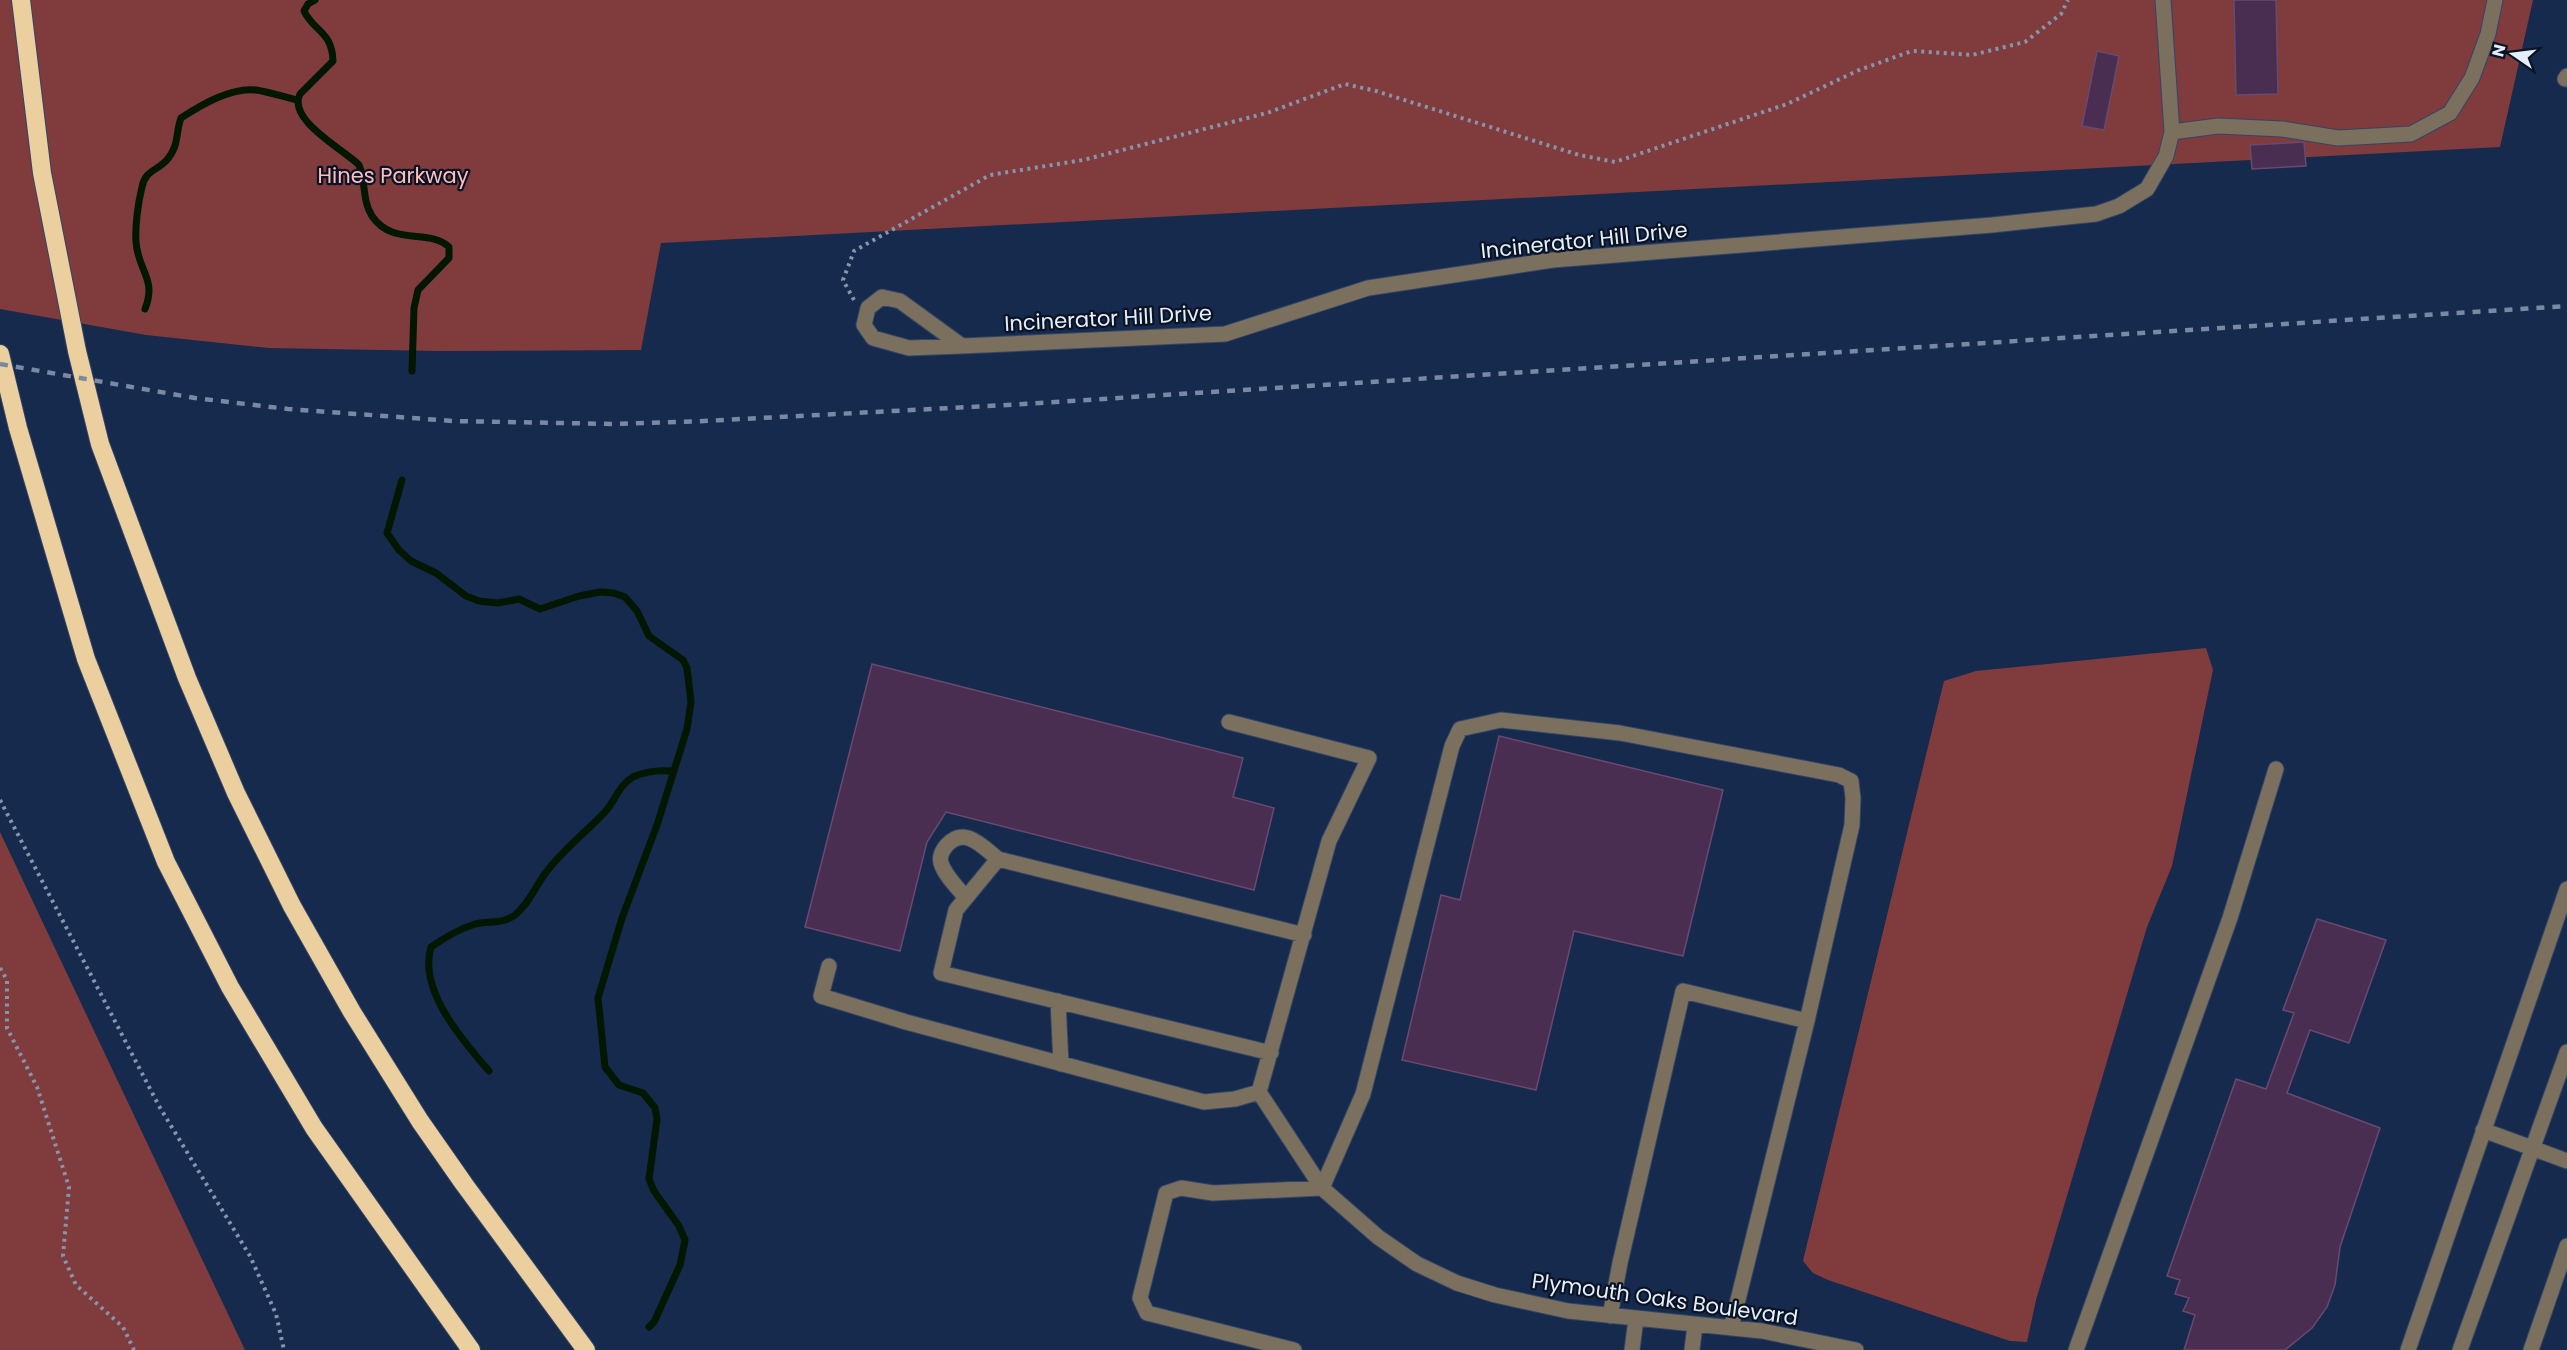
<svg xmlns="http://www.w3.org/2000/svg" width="2567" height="1350" font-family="Poppins,sans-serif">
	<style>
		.green { fill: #803b3d }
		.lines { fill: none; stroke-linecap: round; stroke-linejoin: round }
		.stream { stroke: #011700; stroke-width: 7 }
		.building { fill: #4a2e51; stroke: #684a6f; stroke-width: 1.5 }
		.minor-casing { stroke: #324566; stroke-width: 17 }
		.highway-casing { stroke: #324566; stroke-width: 20 }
		.path { stroke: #8694ac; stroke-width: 4; stroke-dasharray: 3 4.5; stroke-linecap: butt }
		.minor { stroke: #7b6f5d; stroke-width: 15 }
		.highway { stroke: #ebcf9f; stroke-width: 18 }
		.rail { stroke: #7a89a2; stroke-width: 4.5; stroke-dasharray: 8 8; stroke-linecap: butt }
		.labels { text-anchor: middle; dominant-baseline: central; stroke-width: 4.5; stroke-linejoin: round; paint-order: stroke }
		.park-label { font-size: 21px; fill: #fdbfbd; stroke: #0a1323 }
		.street-label { font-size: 21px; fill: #e5eefc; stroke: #0a1323 }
	</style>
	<rect width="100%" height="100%" fill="#152a4d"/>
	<!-- green -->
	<path class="green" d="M0,0H2533L2500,147L661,243L641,350L439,351L269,348L146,335L0,309Z
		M2206,648L2213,670L2172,866L2147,927L2036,1300L2027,1342L2010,1341L1828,1280L1813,1273L1803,1261L1808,1240L1944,681L1976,671Z
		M0,832L245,1350H0Z"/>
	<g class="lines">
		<!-- stream -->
		<path class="stream" d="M315,0L308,4L304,11C314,32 332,31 333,61L300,94C287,120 343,149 359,165C366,181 362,201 372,216C393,247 429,228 449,247V258L418,290L414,308L412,371
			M145,309C157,279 138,271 136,242C135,226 138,203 142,187C145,171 156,171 166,161C180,145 175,134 181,118C201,105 231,87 256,90C270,92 284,97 297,100
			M402,480L387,533L399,550L411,561L436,573L466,596L479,601L498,603L519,599L540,609L579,596L600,592L614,593L625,597L637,611L649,636L683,660L687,668L691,702L687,729L657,825L622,918L598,998L605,1067L619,1085L643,1093L655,1108L657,1119L649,1179L654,1191L679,1226L685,1240L680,1265L654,1322L649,1327
			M489,1071C463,1041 418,990 431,947C444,938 459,929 475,924C489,921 503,924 515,915C529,904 536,885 547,871C564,849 586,832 605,812C615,801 619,785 633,777C645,771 660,770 674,771"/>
	</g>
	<!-- building -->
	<path class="building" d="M2234,0H2276L2278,94L2236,95Z
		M2097,51L2119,56L2104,130L2082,126Z
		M2304,142L2306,166L2252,169L2250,145Z
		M872,664L1243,758L1233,797L1274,808L1254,890L946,812L927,842L900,951L805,927Z
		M1499,736L1723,790L1683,956L1574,931L1536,1090L1402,1060L1441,895L1460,900Z
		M2317,919L2386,940L2349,1043L2310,1030L2287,1093L2380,1128L2340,1247L2335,1285L2327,1307L2312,1328L2285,1350H2184L2195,1315L2183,1311L2189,1298L2175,1294L2180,1280L2167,1276L2236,1079L2266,1089L2294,1013L2283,1010Z"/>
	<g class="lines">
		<!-- minor casing -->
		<g class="minor-casing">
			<path id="minor" d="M2565,79L2567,76
				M2172,132L2218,126L2282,129L2338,138L2411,134L2450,113L2472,78L2488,34L2495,0
				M962,346L900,301L882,297L868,308L864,325L873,338L909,348L962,346L1225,334L1368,288L1553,260L1992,225L2096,214L2119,206L2147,189L2166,156L2172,132L2163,0
				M1229,722L1369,758L1329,841L1259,1092L1322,1188L1378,1237L1417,1264L1457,1283L1495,1295L1568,1311L1762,1331L1856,1350
				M998,859L956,910L941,973L1271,1053
				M966,898C958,888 945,876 941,863C939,856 942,851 946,846C964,825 982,846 998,859L1304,935
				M829,966L821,996L906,1022L1204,1102L1235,1099L1259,1092
				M1058,1001L1061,1064
				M2483,1130L2567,1161
				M1322,1188L1363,1094L1452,746L1460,729L1501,720L1620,733L1839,775L1851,781L1853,798L1852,825L1807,1021L1731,1328
				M1610,1316L1620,1263L1683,991L1807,1021
				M1294,1350L1147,1313L1140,1298L1166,1193L1181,1188L1213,1193L1322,1188
				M1632,1350L1636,1319
				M1692,1350L1695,1325
				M2076,1350L2230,918L2276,769
				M2408,1350L2567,889
				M2460,1350L2567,1052
				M2531,1350L2567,1246"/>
		</g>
		<!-- highway casing -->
		<g class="highway-casing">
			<path id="highway" d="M21,0L42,173L77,351L100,444L187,678L236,793L292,906L352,1012L420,1121L464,1184L586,1350
				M0,354L18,428L86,659L166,862L230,987L314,1128L471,1350"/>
		</g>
		<!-- path -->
		<path class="path" d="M854,300L843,280L854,251L990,175L1083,160L1267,113L1345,84L1376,91L1579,155L1615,162L1787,104L1859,70L1912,51L1972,55L2025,42L2061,14L2068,0
			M0,800L159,1106L250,1256L276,1314L284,1350
			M0,968L7,980V1028L37,1087L69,1187L63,1256L76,1285L123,1327L134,1350"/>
		<!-- minor -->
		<use href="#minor" class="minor"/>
		<!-- highway -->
		<use href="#highway" class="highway"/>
		<!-- rail -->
		<path class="rail" d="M0,364L195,398L288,409L453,421L614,424L704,421L1007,405L2567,306"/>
	</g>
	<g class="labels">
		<!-- park labels -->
		<g class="park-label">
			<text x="393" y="175">Hines Parkway</text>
		</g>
		<!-- street labels -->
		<g class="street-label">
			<text transform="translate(1584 240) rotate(-6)">Incinerator Hill Drive</text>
			<text transform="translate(1108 318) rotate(-3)">Incinerator Hill Drive</text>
			<text transform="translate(1665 1299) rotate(8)">Plymouth Oaks Boulevard</text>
		</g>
	</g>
	<!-- north arrow -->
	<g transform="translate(2513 54) rotate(284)" stroke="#0a1323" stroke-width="4.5" paint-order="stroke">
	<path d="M0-4.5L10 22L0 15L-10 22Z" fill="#e5eefc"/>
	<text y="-9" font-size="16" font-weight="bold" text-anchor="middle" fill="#e5eefc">N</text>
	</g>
</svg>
